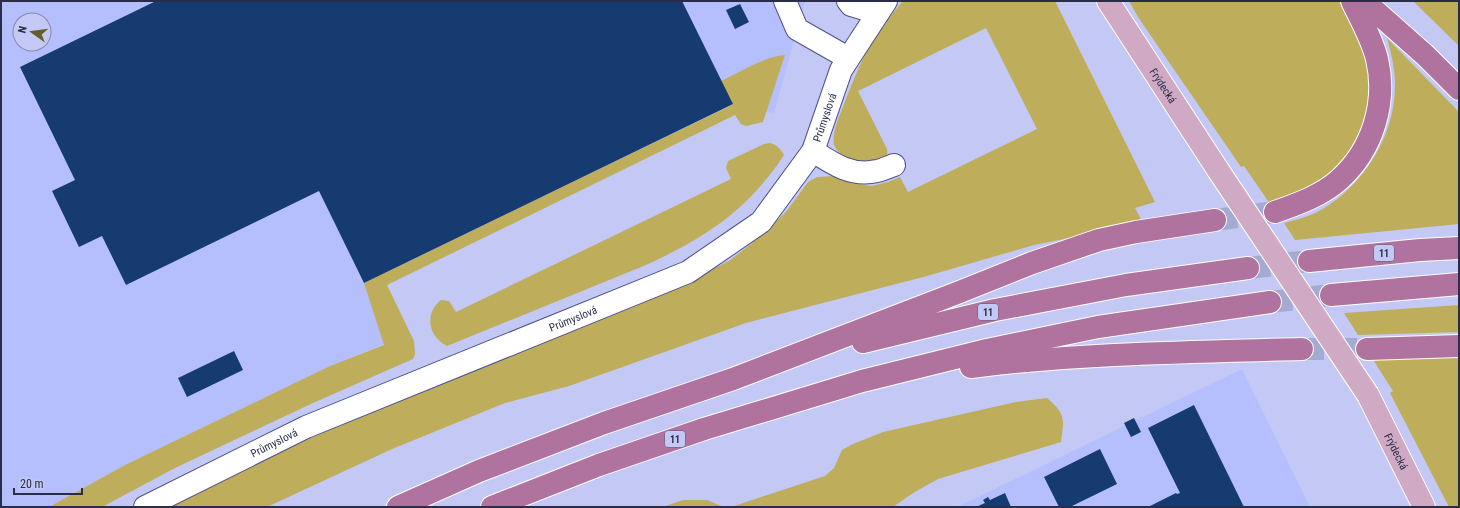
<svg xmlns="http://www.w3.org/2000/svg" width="1460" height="508" font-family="'Roboto Condensed',sans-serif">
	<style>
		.built { fill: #b6bffd; fill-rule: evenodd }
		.green { fill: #bead5a }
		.building { fill: #163b70 }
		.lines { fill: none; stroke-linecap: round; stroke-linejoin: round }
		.highway-tunnel { stroke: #a4aad2; stroke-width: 22; stroke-dasharray: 22 11; stroke-linecap: butt }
		.minor-casing { stroke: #4b518f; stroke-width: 24 }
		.major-casing { stroke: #fff; stroke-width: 24 }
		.highway-casing { stroke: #fff; stroke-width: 24 }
		.minor { stroke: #fff; stroke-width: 22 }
		.major { stroke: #d0aac5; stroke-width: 22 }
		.highway { stroke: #b0729e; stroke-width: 22 }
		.major-bridge-casing { stroke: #fff; stroke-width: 24; stroke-linecap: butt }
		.major-bridge { stroke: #d0aac5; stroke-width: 22 }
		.labels { text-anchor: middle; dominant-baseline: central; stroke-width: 4; stroke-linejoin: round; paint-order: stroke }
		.shield { fill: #c3c9f4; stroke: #575c7c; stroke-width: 1 }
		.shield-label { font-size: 10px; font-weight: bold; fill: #292d49 }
		.street-label { font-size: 11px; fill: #292d49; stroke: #c3c9f4 }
	</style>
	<rect width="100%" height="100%" fill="#c3c9f4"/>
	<!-- built -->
	<path class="built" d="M1,1H805L774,113L733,104L365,284L384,344L330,366L125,465L49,507H1ZM20,20H44V44H20Z
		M1242,369L1310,507H957Z"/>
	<!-- green -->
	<path class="green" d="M903,1H1055L1155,202L1135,208L1143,223L1034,245L927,276L746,323L569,386L505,403L392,449L267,507H168L189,495L326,431L674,288L729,261L751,244L786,212L808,182L817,177L834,176L858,184L872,186L888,182L900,177L908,192L1037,129L986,28L858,91L887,149C889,169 871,163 858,161C849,160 838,155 834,145C833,141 834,134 835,129C837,121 841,112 844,104C853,81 862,58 875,37C883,24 893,13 903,1Z
		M1129,1H1339L1343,6L1366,50L1369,72L1370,96L1366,115L1358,141L1340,166L1316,185L1270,204L1244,166L1241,167L1138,17Z
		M1413,1H1459V46Z
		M1387,38L1459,112V224L1295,240L1284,223C1296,220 1310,216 1321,210C1365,184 1396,134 1395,83C1395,68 1391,53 1387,38Z
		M785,55L763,122L746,126L741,124L735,115L387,285L414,341L415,354L413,359L313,403L175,468L102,507H49L125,465L330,366L384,345L364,283L732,105L721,81C742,71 763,57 785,55Z
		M770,143C777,145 780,148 784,155C748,210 705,238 646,265L447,346C428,336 424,314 441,300L449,301L456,312L731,179L726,168L728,161L764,144Z
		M1459,305V332L1358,335L1344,313Z
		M1459,356V507H1449L1390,393L1393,391L1372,358Z
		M1047,398C1066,414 1064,419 1061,442L938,479L913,493L893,507H731L825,476L834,468L842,450L853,444L883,432L1016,402Z
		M683,500H707L724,507H663Z"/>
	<!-- building -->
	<path class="building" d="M156,1H682L733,104L364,283L319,191L126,285L102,236L79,247L52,191L75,180L20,67Z
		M740,4L749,22L735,29L726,10Z
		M234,351L243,370L187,397L178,378Z
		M1194,405L1244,507H1148L1176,493L1177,494L1180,493L1148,428Z
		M1134,418L1141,432L1131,437L1124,423Z
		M1100,449L1117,484L1070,507H1059L1044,477Z
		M1005,493L1011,507H976L985,503L983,500L988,497L990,500Z"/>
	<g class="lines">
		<!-- highway-tunnel -->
		<path class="highway-tunnel" d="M1215,220L1275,212
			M1248,268L1309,261
			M1270,302L1331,295
			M1302,349H1367"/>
		<!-- minor casing -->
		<g class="minor-casing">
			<g id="minor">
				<path d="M785,1L797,29L848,58"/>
				<path d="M848,1L851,5L878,13"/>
				<path d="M813,151C833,164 852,177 877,171C883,170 888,167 894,165"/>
				<path id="s1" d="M145,507L306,427L688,272L761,222L813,151L841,70L886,1"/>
			</g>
		</g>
		<!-- major casing -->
		<g class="major-casing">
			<g id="major">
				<path id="s2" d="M1108,1L1218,170"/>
				<path id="s3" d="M1368,395L1424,507"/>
			</g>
		</g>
		<!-- highway casing -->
		<g class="highway-casing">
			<path id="highway" d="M1364,1L1425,55L1459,89
				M1275,212C1298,204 1323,195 1340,179C1373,149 1387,102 1377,59C1372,39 1361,20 1352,1
				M1309,261L1420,250L1459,248
				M1331,295L1459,284
				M863,342L995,310L1126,285L1248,268
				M1367,349L1459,346
				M971,367C1081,353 1192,352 1302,349
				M398,507L479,471L604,423L733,379L957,293L1032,263L1099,240L1136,232L1215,220
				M492,507L599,465L704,429L862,381L987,350L1098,327L1270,302"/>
		</g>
		<!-- minor -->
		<use href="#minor" class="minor"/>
		<!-- major -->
		<use href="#major" class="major"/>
		<!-- highway -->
		<use href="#highway" class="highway"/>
		<!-- major-bridge casing -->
		<g class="major-bridge-casing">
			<path id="major-bridge" d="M1218,170L1368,395"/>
		</g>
		<!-- major-bridge -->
		<use href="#major-bridge" class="major-bridge"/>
	</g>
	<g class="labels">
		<!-- shield labels -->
		<g class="shield">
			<rect x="1374" y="245" width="20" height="16" rx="3"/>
			<rect x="978" y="304" width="20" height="16" rx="3"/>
			<rect x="665" y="431" width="20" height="16" rx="3"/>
		</g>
		<g class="shield-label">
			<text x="1384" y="253">11</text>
			<text x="988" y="312">11</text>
			<text x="675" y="439">11</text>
		</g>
		<!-- street labels -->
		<g class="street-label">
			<text stroke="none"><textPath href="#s2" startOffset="101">Frýdecká</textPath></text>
			<text stroke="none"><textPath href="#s1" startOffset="804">Průmyslová</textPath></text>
			<text stroke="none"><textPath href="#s1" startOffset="468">Průmyslová</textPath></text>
			<text stroke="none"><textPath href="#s1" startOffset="144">Průmyslová</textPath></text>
			<text stroke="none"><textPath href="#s3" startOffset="63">Frýdecká</textPath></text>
		</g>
	</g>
	<!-- border -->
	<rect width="1460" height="508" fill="none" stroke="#292d49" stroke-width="4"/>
	<!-- north arrow -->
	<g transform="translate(32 32) rotate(284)"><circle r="19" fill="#c3c9f4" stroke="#858bb0"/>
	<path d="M0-3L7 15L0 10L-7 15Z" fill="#665c28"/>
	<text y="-6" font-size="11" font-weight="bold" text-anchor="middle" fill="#292d49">N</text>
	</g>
	<!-- scale -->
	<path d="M14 488v6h68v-6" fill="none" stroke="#292d49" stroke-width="2"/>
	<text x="20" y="488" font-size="12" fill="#292d49" stroke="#c3c9f4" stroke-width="3" paint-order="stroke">20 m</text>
</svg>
